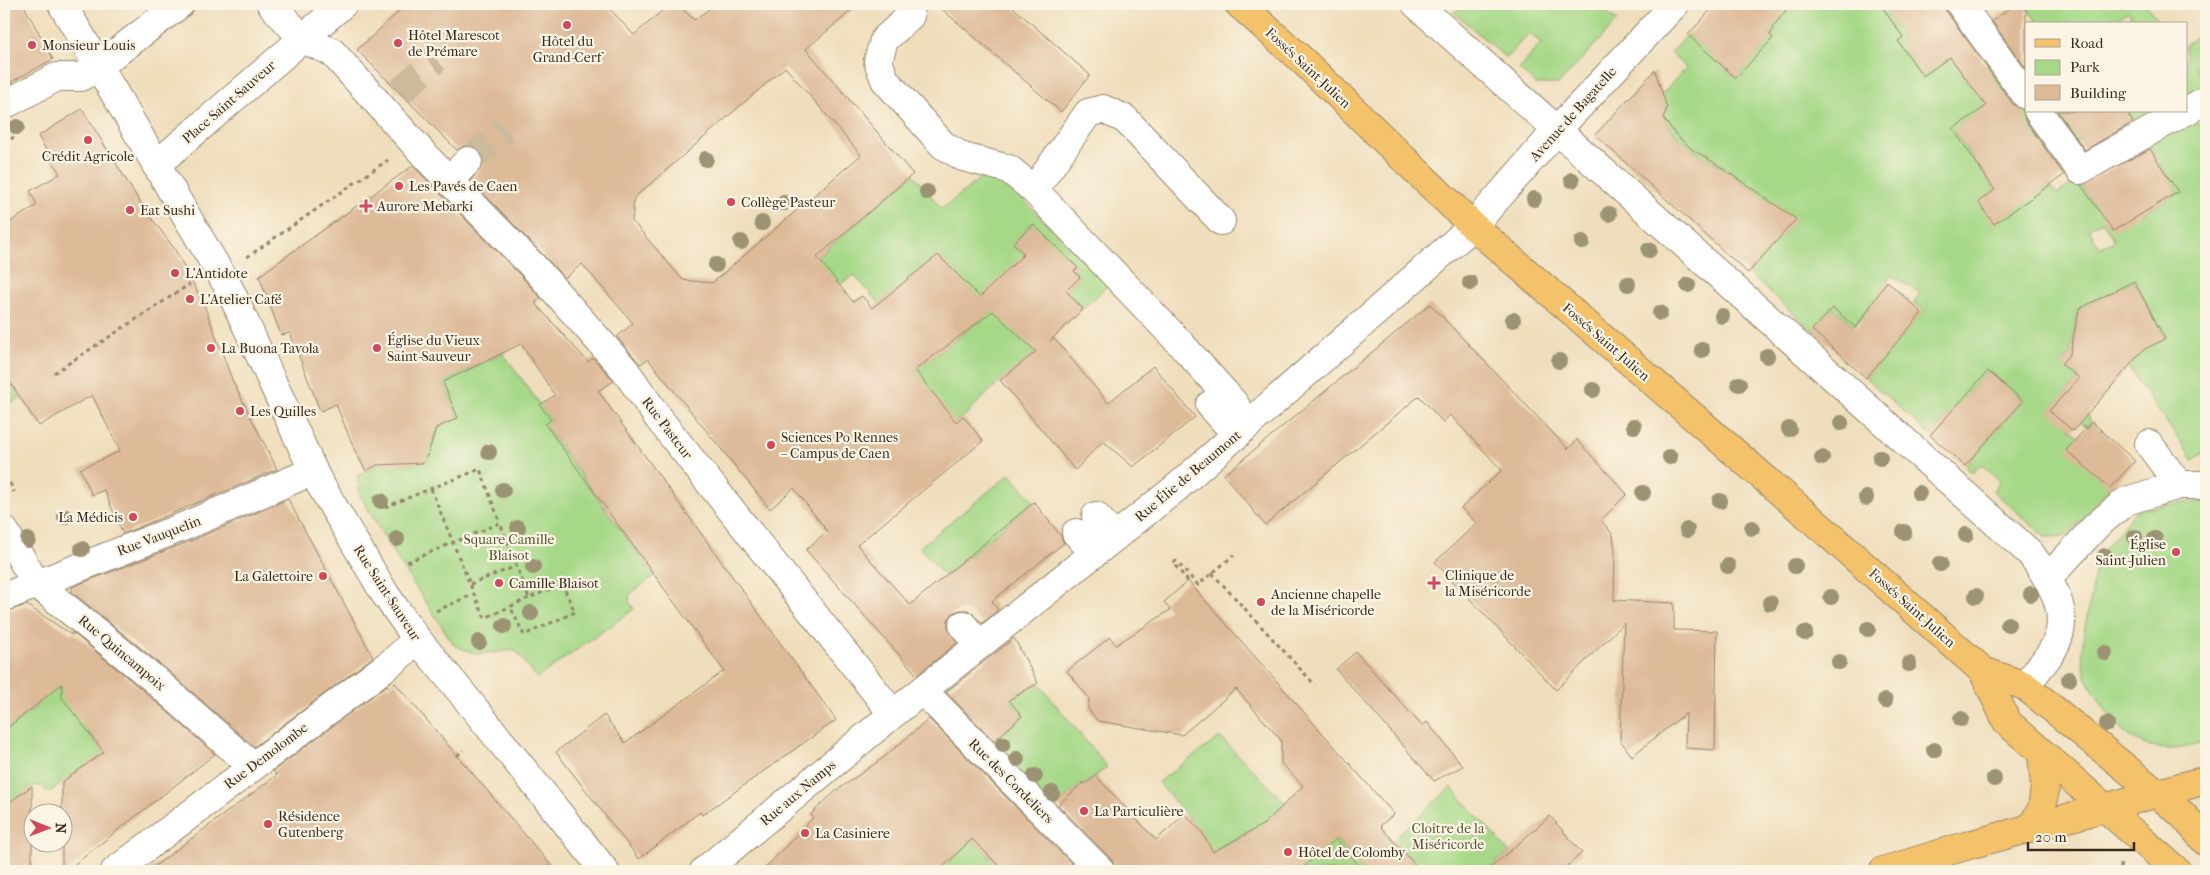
<svg xmlns="http://www.w3.org/2000/svg" width="2210" height="875" font-family="'IM FELL French Canon',serif">
	<style>
		.green { fill: #a6d887; stroke: #708152; fill-rule: evenodd }
		.building { fill: #ddba98; fill-rule: evenodd }
		.lines { fill: none; stroke-linecap: round; stroke-linejoin: round }
		.minor-tunnel { stroke: #cbba9c; stroke-width: 28; stroke-dasharray: 28 14; stroke-linecap: butt }
		.minor-casing { stroke: #95846d; stroke-width: 30 }
		.major-casing { stroke: #95846d; stroke-width: 30 }
		.path { stroke: #95846d; stroke-width: 3; stroke-dasharray: 4 4; stroke-linecap: butt }
		.minor { stroke: #fff; stroke-width: 28 }
		.major { stroke: #f3c26a; stroke-width: 28 }
		.tree { fill: #9b9373 }
		.poi-dot { fill: #d1495b; stroke: #fcf5e5; stroke-width: 2 }
		.labels { text-anchor: middle; dominant-baseline: central; stroke-width: 4.5; stroke-linejoin: round; paint-order: stroke }
		.poi-label { font-size: 14px; fill: #3b2a1e; stroke: #fcf5e5; text-anchor: start }
		.street-label { font-size: 14px; fill: #3b2a1e; stroke: #fcf5e5 }
		.park-label { font-size: 14px; fill: #565638; stroke: #fcf5e5 }
	</style>
	<rect width="100%" height="100%" fill="#fcf5e5"/>
	<filter id="ink" filterUnits="userSpaceOnUse"><feTurbulence type="fractalNoise" baseFrequency=".02" numOctaves="2"/><feDisplacementMap in="SourceGraphic" scale="10" xChannelSelector="R" yChannelSelector="G"/><feConvolveMatrix kernelMatrix="1 2 1 2 8 2 1 2 1" color-interpolation-filters="sRGB"/></filter>
	<filter id="wash" filterUnits="userSpaceOnUse"><feTurbulence type="fractalNoise" baseFrequency=".0096" numOctaves="4" result="noise"/><feDisplacementMap in="SourceGraphic" scale="20" xChannelSelector="R" yChannelSelector="G"/><feGaussianBlur stdDeviation="1.12" result="paint"/><feColorMatrix in="noise" values="0 0 0 0 0 0 0 0 0 0 0 0 0 0 0 0 0 1.4 0 .05"/><feComposite in="paint" operator="in"/></filter>
	<g filter="url(#wash)">
		<rect width="100%" height="100%" fill="#efdebc"/>
		<!-- green -->
		<path class="green" d="M1473,4H1597L1617,21L1559,84H1536L1519,69L1541,43L1529,33L1506,58L1454,12Z
			M1775,4H1900L1887,14L1903,37L1898,41L1950,57L1968,80L1993,60L2026,107L2061,165L2058,172L1990,103L1953,130L1995,190L2050,185L2056,194L2078,181L2097,208L2125,191L2140,215L2178,192L2145,141L2189,115L2206,130V210L2201,214L2206,223V451L2193,460L2123,360L2165,338L2134,281L2079,309L2070,354L2062,363L2079,378L2065,394L2088,415L2091,422L2087,427L2078,419L2069,428L2079,436L2110,488L2067,536L2045,537L1993,491L2000,481L1981,464L1973,473L1965,466L2023,401L1988,371L1930,435L1866,378L1924,310L1914,303L1920,293L1891,275L1886,283L1889,285L1854,326L1833,308L1812,330L1748,273L1795,219L1717,164L1693,150L1676,135L1662,117L1667,108L1663,101L1657,99L1686,68L1671,53L1688,34L1736,78L1772,38L1770,35L1773,30L1768,24L1784,12ZM2103,221L2114,241L2099,248L2089,228Z
			M2024,4H2146L2160,24H2137L2128,11L2111,24H2039Z
			M2204,32L2206,36V59L2195,67L2206,83V87L2190,97L2186,93V44Z
			M2065,111H2158L2123,137L2109,116L2073,145L2054,119Z
			M913,174L942,209L983,176L1003,179L1047,224L1110,283L1083,309L1066,291L1080,277L1074,271L1078,268L1032,224L1014,243L1024,254L1036,352L1000,381L969,411L970,412L953,423L915,370L993,311L879,303L854,275L814,302L794,278Z
			M503,353L551,420L545,425L654,576L630,594L629,602L634,609L537,678L515,650L477,654L455,646L394,554L360,495L357,476L376,466L375,463L412,464L427,456L435,433L433,430L458,417L443,382Z
			M4,373L20,398L4,407Z
			M1010,474L1034,502L944,576L920,547Z
			M2204,502L2206,507V742C2154,759 2126,745 2098,698C2092,688 2084,676 2083,664C2079,631 2095,597 2095,565L2098,557L2136,511L2175,503Z
			M97,652L121,667L102,693L83,725L104,753L48,793L42,786L35,785L4,810V731L37,706L20,685L56,687Z
			M1038,683L1107,767L1085,784L1083,783L1054,808L990,745L1022,716L1009,700Z
			M1220,737L1321,838L1328,831L1364,871H1299L1308,863L1290,842L1254,871L1245,861L1257,828L1177,871L1169,860L1202,833L1158,782Z
			M1451,787L1509,852L1487,871H1421L1393,840Z
			M972,839L1004,871H939Z"/>
		<g id="blocks">
			<!-- building -->
			<path class="building" d="M4,4H23L53,59L4,86Z
				M407,4H605L634,35L670,4H678L694,20L716,4H859L806,49L913,174L817,257L853,302L862,296L872,308L938,255L980,297L1024,254L1013,243L1033,224L1078,268L1074,271L1080,277L1066,291L1083,309L1050,341L1054,338L1108,403L1153,366L1195,417L1133,467L1103,441L1075,470L1000,380L1036,352L993,311L915,370L956,422L963,416L983,441L857,545L910,605L1034,502L1061,536L1064,543L992,601L998,610L982,623L968,610H960L953,613L948,620V627L957,643L917,675L806,550L827,531L794,488L770,509L648,359L640,364L617,337L633,323L582,264L565,278L471,180L483,166V157L479,150L472,146H464L457,150L357,50ZM785,67L861,155L712,283L683,280L632,221L634,198Z
				M936,4H1009L1090,75L1061,112Z
				M1716,4H1791L1772,28L1773,30L1770,35L1773,38L1736,78L1688,35Z
				M1880,4H1941L2013,104L2023,110L2025,120L2064,175L1994,224L1978,202L1995,190L1953,129L1986,106L1950,57L1923,76L1898,41L1903,37Z
				M2016,4H2026V69L1992,21Z
				M1655,70L1667,108L1663,118L1676,135L1693,150L1715,163L1796,219L1748,273L1595,135Z
				M82,109L143,207L174,248L203,302L233,382L277,469L123,534L104,490L92,495L80,469L120,451L92,395L39,426L4,373V226L37,205L30,191L60,174L38,136Z
				M2057,111H2126L2133,122L2085,150Z
				M2150,149L2178,192L2113,231L2081,185Z
				M411,167H414L522,277L541,298L535,303L588,362L593,358L613,380L614,381L598,391L836,720L702,815L700,812L639,859L556,752L604,715L625,743L724,671L545,424L551,420L540,405L555,395L521,344L443,382L458,418L436,428L428,454L423,463L377,465L366,471L355,451L336,404L321,411L319,408L290,333L281,335L259,276Z
				M1887,281L1922,313L1866,378L1812,330L1833,308L1856,328Z
				M2134,281L2165,339L2143,350L2073,431L2049,411L2079,378L2061,364L2070,354L2079,309Z
				M1430,304L1568,449L1577,440L1627,494L1601,520L1613,535L1615,551L1614,600L1674,603V630L1717,631L1715,750L1685,748L1686,713L1632,756L1620,740L1624,623L1556,690L1435,562L1477,523L1461,508L1502,470L1450,415L1443,422L1419,396L1265,525L1224,475Z
				M1988,371L2023,401L1965,466L1930,435Z
				M2092,422L2135,461L2110,488L2066,450Z
				M288,499L373,657L254,747L165,668L72,592V587L191,541Z
				M1188,581L1394,814L1380,826L1421,871H1364L1336,839L1299,871H1116L1112,860L1058,805L1084,782L1085,784L1096,776L1156,840L1185,814L1201,831L1213,852L1264,824L1303,786L1281,763V740L1236,689L1182,735L1098,721L1088,709L1089,698L1067,671L1110,637L1116,645L1170,610L1164,602Z
				M27,605L72,635V632L145,692L215,754L66,871H62V782L104,752L62,698V684L4,731V612Z
				M1014,638L1038,683L1009,700L1022,716L994,741L946,692Z
				M1356,652L1422,726L1427,722L1463,766L1434,781L1336,669Z
				M395,683L556,871H148L277,775L273,771L387,685L388,688Z
				M929,719L1079,871H1004L972,839L939,871H762L813,818L811,814L836,791L883,758Z
				M32,786V871H4V806Z
				M1550,816L1582,853L1561,871H1487Z"/>
		</g>
	</g>
	<g filter="url(#ink)">
		<use href="#blocks" fill-opacity="0" stroke="#95846d" stroke-width="1"/>
		<g class="lines">
			<!-- minor-tunnel -->
			<path class="minor-tunnel" d="M400,92L436,59
				M468,161L506,130"/>
			<!-- minor casing -->
			<g class="minor-casing">
				<path id="minor" d="M62,4L230,290L317,479L385,594L417,639L461,692L605,871
					M271,4L303,39L332,52L429,160L533,266L625,370L659,419L893,714
					M1416,4L2030,553C2050,580 2074,614 2053,649C2045,662 2034,674 2025,686
					M1960,4L2026,95
					M910,16L884,40L878,61L885,80L943,145L963,157L1009,169L1034,190L1181,344L1233,402L1248,425
					M4,105L57,77H81L99,66L180,4
					M2038,111L2080,170L2206,100
					M156,165L343,4
					M449,180L468,161
					M1034,190L1088,113L1103,109L1125,119L1221,221
					M1210,405L1237,435
					M2149,444L2179,485
					M1096,516L1115,537
					M4,530L36,583L155,680L252,766
					M1076,533L1094,553
					M2049,577L2096,526L2126,501L2179,485H2206
					M4,597L185,526L313,471
					M963,625L979,645
					M923,691L1101,871
					M115,871L396,659L417,639
					M704,871L893,714L1176,488L1473,226L1556,131L1675,4"/>
			</g>
			<!-- major casing -->
			<g class="major-casing">
				<path id="major" d="M1239,4L1302,60L1473,226L1808,516L1983,671L2025,686L2182,814L2206,842
					M1983,671L2007,722L2177,871
					M2030,829L2042,809L2045,787L2042,753
					M1883,871L1969,845L2206,780"/>
			</g>
			<!-- path -->
			<path class="path" d="M4,143L14,137
				M247,257L388,160
				M54,373L190,284
				M10,483L14,492
				M431,489L474,594
				M385,507L480,469L500,523
				M407,562L500,523L529,598L562,584L575,612L524,635L510,606
				M1212,573L1315,685
				M1188,581L1173,563L1176,561L1198,585L1234,555
				M470,584L517,566
				M436,611L474,594L485,618L529,598
				M457,756L463,750
				M2120,864L2121,871"/>
			<!-- minor -->
			<use href="#minor" class="minor"/>
			<!-- major -->
			<use href="#major" class="major"/>
		</g>
		<!-- trees -->
		<g class="tree">
			<circle cx="17" cy="127" r="8"/>
			<circle cx="706" cy="159" r="8"/>
			<circle cx="1572" cy="180" r="8"/>
			<circle cx="927" cy="192" r="8"/>
			<circle cx="1534" cy="199" r="8"/>
			<circle cx="784" cy="203" r="8"/>
			<circle cx="1609" cy="214" r="8"/>
			<circle cx="762" cy="223" r="8"/>
			<circle cx="741" cy="242" r="8"/>
			<circle cx="1582" cy="242" r="8"/>
			<circle cx="1649" cy="250" r="8"/>
			<circle cx="716" cy="265" r="8"/>
			<circle cx="1470" cy="283" r="8"/>
			<circle cx="1628" cy="284" r="8"/>
			<circle cx="1688" cy="285" r="8"/>
			<circle cx="1660" cy="313" r="8"/>
			<circle cx="1722" cy="316" r="8"/>
			<circle cx="1513" cy="320" r="8"/>
			<circle cx="1702" cy="350" r="8"/>
			<circle cx="1767" cy="356" r="8"/>
			<circle cx="1559" cy="361" r="8"/>
			<circle cx="1739" cy="384" r="8"/>
			<circle cx="1593" cy="390" r="8"/>
			<circle cx="1841" cy="423" r="8"/>
			<circle cx="1634" cy="426" r="8"/>
			<circle cx="1789" cy="429" r="8"/>
			<circle cx="489" cy="452" r="8"/>
			<circle cx="1670" cy="457" r="8"/>
			<circle cx="1822" cy="458" r="8"/>
			<circle cx="1880" cy="458" r="8"/>
			<circle cx="503" cy="490" r="8"/>
			<circle cx="1643" cy="493" r="8"/>
			<circle cx="1919" cy="493" r="8"/>
			<circle cx="1866" cy="498" r="8"/>
			<circle cx="381" cy="501" r="8"/>
			<circle cx="1720" cy="501" r="8"/>
			<circle cx="65" cy="517" r="8"/>
			<circle cx="518" cy="528" r="8"/>
			<circle cx="1752" cy="528" r="8"/>
			<circle cx="1687" cy="530" r="8"/>
			<circle cx="1904" cy="532" r="8"/>
			<circle cx="1966" cy="535" r="8"/>
			<circle cx="2135" cy="537" r="8"/>
			<circle cx="397" cy="539" r="8"/>
			<circle cx="2155" cy="539" r="8"/>
			<circle cx="28" cy="540" r="8"/>
			<circle cx="82" cy="549" r="8"/>
			<circle cx="2105" cy="556" r="8"/>
			<circle cx="1940" cy="564" r="8"/>
			<circle cx="1728" cy="566" r="8"/>
			<circle cx="1795" cy="566" r="8"/>
			<circle cx="533" cy="567" r="8"/>
			<circle cx="2031" cy="594" r="8"/>
			<circle cx="1976" cy="596" r="8"/>
			<circle cx="1831" cy="597" r="8"/>
			<circle cx="1770" cy="603" r="8"/>
			<circle cx="531" cy="613" r="8"/>
			<circle cx="2008" cy="624" r="8"/>
			<circle cx="504" cy="626" r="8"/>
			<circle cx="1868" cy="629" r="8"/>
			<circle cx="1805" cy="633" r="8"/>
			<circle cx="479" cy="642" r="8"/>
			<circle cx="2105" cy="653" r="8"/>
			<circle cx="1839" cy="662" r="8"/>
			<circle cx="1909" cy="664" r="8"/>
			<circle cx="2069" cy="679" r="8"/>
			<circle cx="1885" cy="701" r="8"/>
			<circle cx="1961" cy="719" r="8"/>
			<circle cx="2107" cy="724" r="8"/>
			<circle cx="1003" cy="744" r="8"/>
			<circle cx="1934" cy="750" r="8"/>
			<circle cx="1017" cy="759" r="8"/>
			<circle cx="1035" cy="776" r="8"/>
			<circle cx="1994" cy="779" r="8"/>
			<circle cx="1052" cy="793" r="8"/>
		</g>
	</g>
	<!-- markers -->
	<g class="poi-dot">
		<circle cx="567" cy="25" r="5"/>
		<circle cx="398" cy="43" r="5"/>
		<circle cx="32" cy="45" r="5"/>
		<circle cx="88" cy="140" r="5"/>
		<circle cx="399" cy="186" r="5"/>
		<circle cx="731" cy="202" r="5"/>
		<path d="M363.5 198.5h5v5h5v5h-5v5h-5v-5h-5v-5h5z"/>
		<circle cx="130" cy="210" r="5"/>
		<circle cx="175" cy="273" r="5"/>
		<circle cx="190" cy="299" r="5"/>
		<circle cx="211" cy="348" r="5"/>
		<circle cx="377" cy="348" r="5"/>
		<circle cx="240" cy="411" r="5"/>
		<circle cx="771" cy="445" r="5"/>
		<circle cx="133" cy="517" r="5"/>
		<circle cx="2176" cy="552" r="5"/>
		<circle cx="323" cy="576" r="5"/>
		<circle cx="499" cy="583" r="5"/>
		<path d="M1431.5 575.5h5v5h5v5h-5v5h-5v-5h-5v-5h5z"/>
		<circle cx="1261" cy="602" r="5"/>
		<circle cx="1084" cy="811" r="5"/>
		<circle cx="268" cy="824" r="5"/>
		<circle cx="805" cy="833" r="5"/>
		<circle cx="1288" cy="852" r="5"/>
	</g>
	<g class="labels">
		<!-- poi labels -->
		<g class="poi-label">
			<text x="408" y="35">Hôtel Marescot<tspan x="408" dy="16">de Prémare</tspan></text>
			<text x="567" y="41" text-anchor="middle">Hôtel du<tspan x="567" dy="16">Grand-Cerf</tspan></text>
			<text x="42" y="45">Monsieur Louis</text>
			<text x="88" y="156" text-anchor="middle">Crédit Agricole</text>
			<text x="409" y="186">Les Pavés de Caen</text>
			<text x="741" y="202">Collège Pasteur</text>
			<text x="377" y="206">Aurore Mebarki</text>
			<text x="140" y="210">Eat Sushi</text>
			<text x="185" y="273">L'Antidote</text>
			<text x="200" y="299">L'Atelier Café</text>
			<text x="387" y="340">Église du Vieux<tspan x="387" dy="16">Saint-Sauveur</tspan></text>
			<text x="221" y="348">La Buona Tavola</text>
			<text x="250" y="411">Les Quilles</text>
			<text x="781" y="437">Sciences Po Rennes<tspan x="781" dy="16">– Campus de Caen</tspan></text>
			<text x="123" y="517" text-anchor="end">La Médicis</text>
			<text x="2166" y="544" text-anchor="end">Église<tspan x="2166" dy="16">Saint-Julien</tspan></text>
			<text x="1445" y="575">Clinique de<tspan x="1445" dy="16">la Miséricorde</tspan></text>
			<text x="313" y="576" text-anchor="end">La Galettoire</text>
			<text x="509" y="583">Camille Blaisot</text>
			<text x="1271" y="594">Ancienne chapelle<tspan x="1271" dy="16">de la Miséricorde</tspan></text>
			<text x="1094" y="811">La Particulière</text>
			<text x="278" y="816">Résidence<tspan x="278" dy="16">Gutenberg</tspan></text>
			<text x="815" y="833">La Casiniere</text>
			<text x="1298" y="852">Hôtel de Colomby</text>
		</g>
		<!-- street labels -->
		<g class="street-label">
			<text transform="translate(1308 68) rotate(43)">Fossés Saint-Julien</text>
			<text transform="translate(229 102) rotate(-41)">Place Saint-Sauveur</text>
			<text transform="translate(1573 114) rotate(-48)">Avenue de Bagatelle</text>
			<text transform="translate(1606 342) rotate(41)">Fossés Saint-Julien</text>
			<text transform="translate(667 428) rotate(53)">Rue Pasteur</text>
			<text transform="translate(1188 476) rotate(-40)">Rue Élie de Beaumont</text>
			<text transform="translate(159 536) rotate(-21)">Rue Vauquelin</text>
			<text transform="translate(387 593) rotate(57)">Rue Saint-Sauveur</text>
			<text transform="translate(1912 608) rotate(42)">Fossés Saint-Julien</text>
			<text transform="translate(122 653) rotate(40)">Rue Quincampoix</text>
			<text transform="translate(266 756) rotate(-37)">Rue Demolombe</text>
			<text transform="translate(1011 781) rotate(45)">Rue des Cordeliers</text>
			<text transform="translate(798 793) rotate(-40)">Rue aux Namps</text>
		</g>
		<!-- park labels -->
		<g class="park-label">
			<text x="509" y="539">Square Camille<tspan x="509" dy="16">Blaisot</tspan></text>
			<text x="1448" y="828">Cloître de la<tspan x="1448" dy="16">Miséricorde</tspan></text>
		</g>
	</g>
	<!-- margin -->
	<rect width="2210" height="875" fill="none" stroke="#fcf5e5" stroke-width="20"/>
	<!-- legend -->
	<rect x="2025" y="22" width="162" height="90" fill="#fcf5e5" stroke="#afa495"/>
	<rect x="2035" y="39" width="25" height="8" fill="#f3c26a" stroke="#afa495"/>
	<text x="2070" y="48" font-size="15" fill="#3b2a1e">Road</text>
	<rect x="2035" y="60" width="25" height="15" fill="#a6d887" stroke="#afa495"/>
	<text x="2070" y="72" font-size="15" fill="#3b2a1e">Park</text>
	<rect x="2035" y="85" width="25" height="15" fill="#ddba98" stroke="#afa495"/>
	<text x="2070" y="98" font-size="15" fill="#3b2a1e">Building</text>
	<!-- north arrow -->
	<g transform="translate(48 828) rotate(91)"><circle r="24" fill="#fcf5e5" stroke="#afa495"/>
	<path d="M0-4L9 19L0 12L-9 19Z" fill="#d1495b"/>
	<text y="-8" font-size="14" font-weight="bold" text-anchor="middle" fill="#3b2a1e">N</text>
	</g>
	<!-- scale -->
	<path d="M2028 842v8h106v-8" fill="none" stroke="#3b2a1e" stroke-width="2.5"/>
	<text x="2035" y="842" font-size="15" fill="#3b2a1e" stroke="#fcf5e5" stroke-width="4" paint-order="stroke">20 m</text>
</svg>
